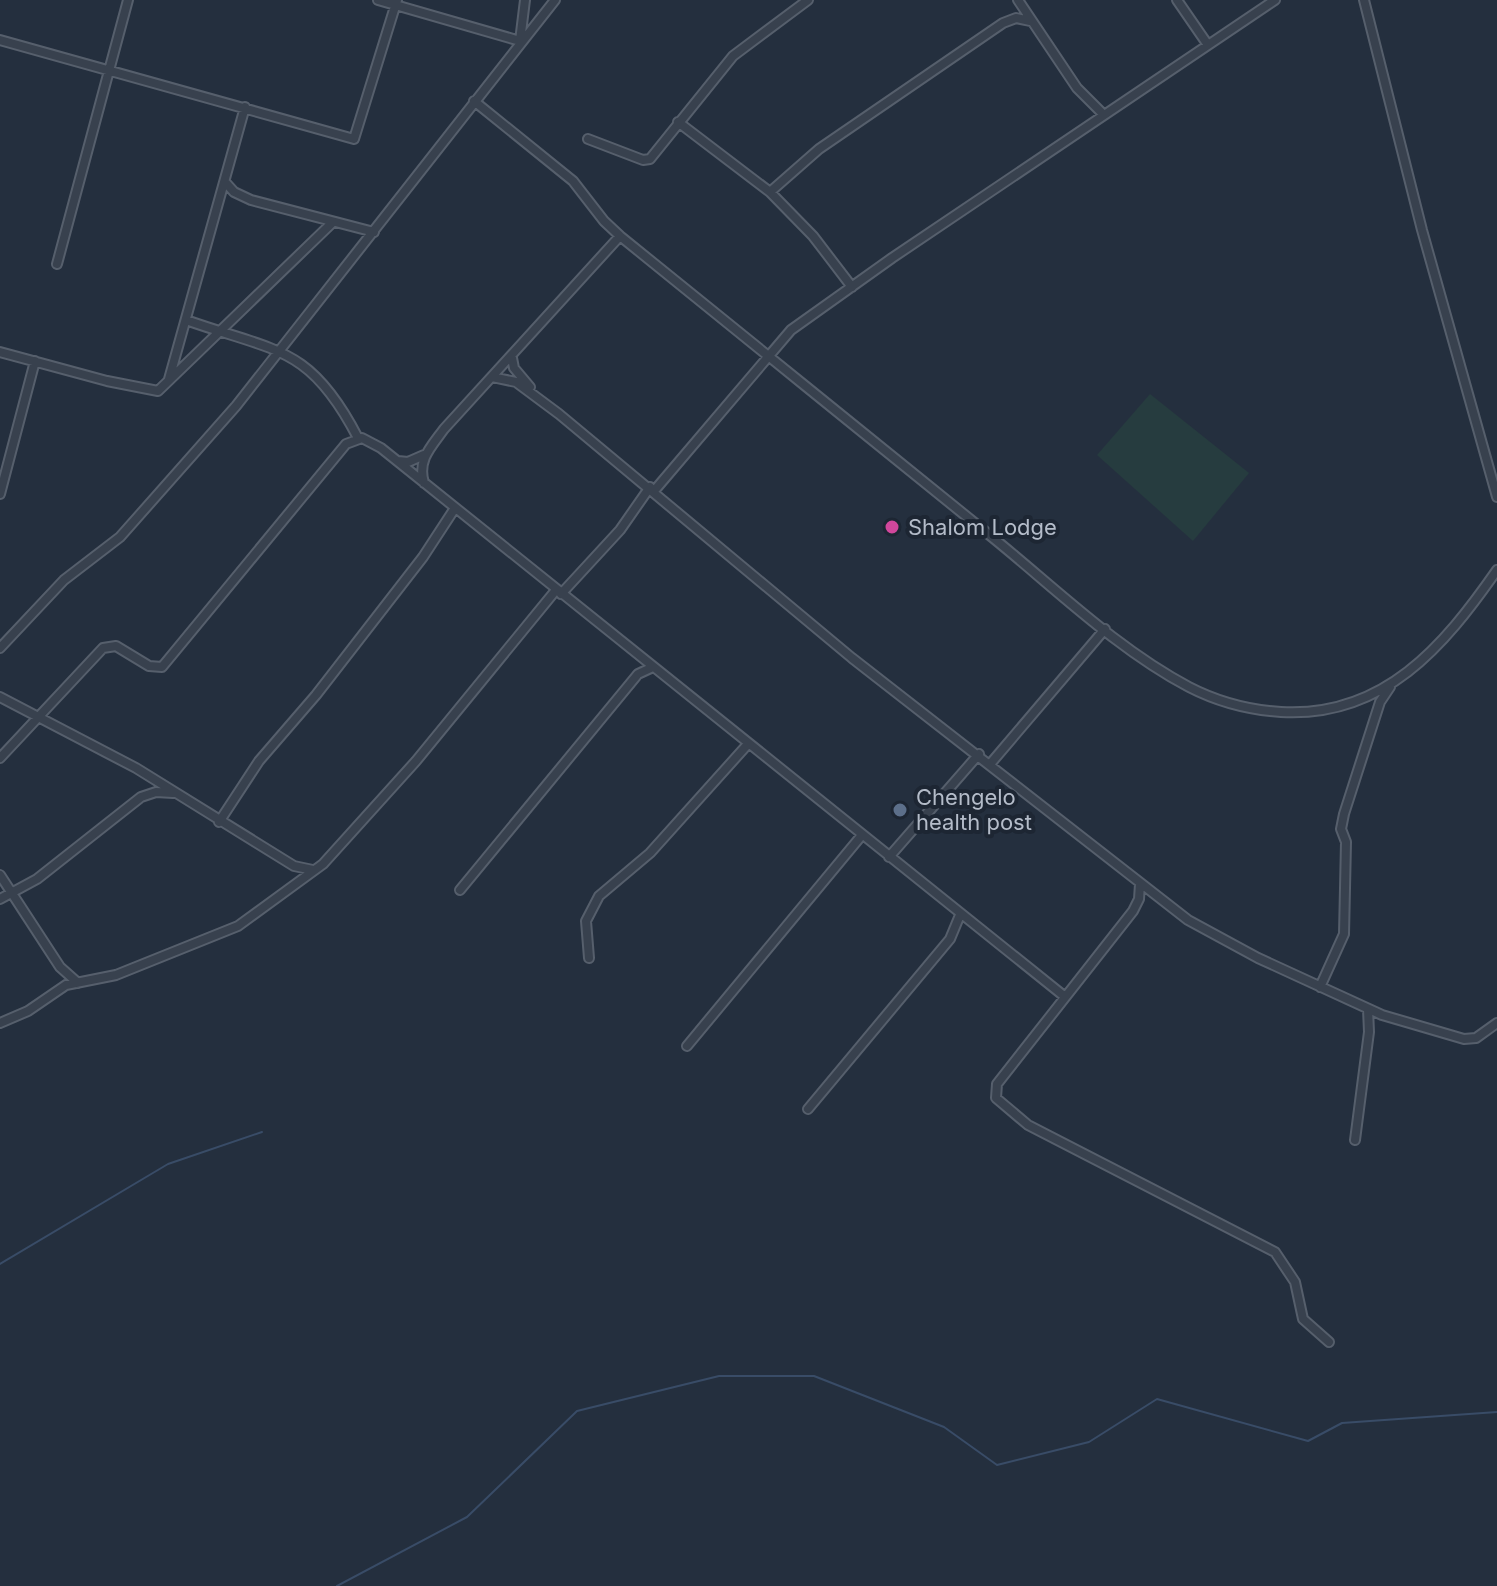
<svg xmlns="http://www.w3.org/2000/svg" width="1497" height="1586" font-family="Inter,sans-serif">
	<style>
		.green { fill: #263c3f }
		.lines { fill: none; stroke-linecap: round; stroke-linejoin: round }
		.stream { stroke: #394c67; stroke-width: 2 }
		.minor-casing { stroke: #565f6c; stroke-width: 12 }
		.minor { stroke: #38414e; stroke-width: 8 }
		.hotel-dot { fill: #d1479c; stroke: #1d2633; stroke-width: 3 }
		.service-dot { fill: #5c6f8a; stroke: #1d2633; stroke-width: 3 }
		.labels { text-anchor: middle; dominant-baseline: central; stroke-width: 8; stroke-linejoin: round; paint-order: stroke }
		.poi-label { font-size: 22px; fill: #b4bcc9; stroke: #1d2633; text-anchor: start }
	</style>
	<rect width="100%" height="100%" fill="#242f3e"/>
	<!-- green -->
	<path class="green" d="M1150,394L1249,473L1193,541L1097,455Z"/>
	<g class="lines">
		<!-- stream -->
		<path class="stream" d="M0,1264L168,1164L262,1132
			M337,1586L467,1517L577,1411L719,1376H814L944,1427L997,1465L1089,1442L1157,1399L1308,1441L1342,1423L1497,1412"/>
		<!-- minor casing -->
		<g class="minor-casing">
			<path id="minor" d="M378,0L520,41L525,0
				M1018,0L1077,88L1104,115
				M1177,0L1208,45
				M1364,0L1422,230L1497,497
				M0,40L354,139L397,0
				M474,101L573,181L604,221L620,236C744,336 868,437 992,537C1055,588 1117,649 1189,687C1218,702 1249,710 1281,712C1384,718 1444,646 1497,570
				M678,122L770,192L813,236L852,287
				M588,139L643,160L650,159L733,56L808,0
				M225,182L234,192L251,200L374,232
				M770,192L819,149L1003,23L1016,18L1030,21
				M57,264L128,0
				M186,320C276,352 310,345 358,438
				M0,352L107,381L158,391L333,222
				M512,358L514,368L530,387
				M492,377L516,382L559,414L852,658L1188,920L1258,958L1382,1015L1464,1039L1476,1038L1497,1023
				M169,379L245,107
				M398,461L408,462L424,455
				M424,483C417,460 431,447 444,429L620,236
				M654,491L791,330L892,258L1275,0
				M0,494L35,361
				M561,594L620,530L650,487
				M0,648L64,580L120,537L236,406L555,0
				M0,697L136,768L294,866L313,870
				M0,758L103,648L116,646L149,666L162,667L346,444L362,438L381,448L1064,996
				M991,763L1105,629
				M219,822L259,761L316,695L423,557L455,508
				M889,857L979,754
				M0,875L60,967L78,983
				M1140,884L1139,899L1133,911L997,1084L996,1098L1028,1125L1275,1252L1295,1282L1303,1319L1329,1342
				M460,890L638,674L653,667
				M0,899L37,879L141,797L156,792L173,793
				M589,958L586,921L599,896L650,853L748,744
				M1320,987L1344,934L1346,842L1341,829L1344,814L1380,702L1390,687
				M0,1023L28,1011L66,985L116,975L238,926L323,864L416,761L556,590
				M687,1046L862,835
				M808,1109L950,939L960,915
				M1355,1140L1369,1032L1368,1009"/>
		</g>
		<!-- minor -->
		<use href="#minor" class="minor"/>
	</g>
	<!-- markers -->
	<circle class="hotel-dot" cx="892" cy="527" r="8"/>
	<circle class="service-dot" cx="900" cy="810" r="8"/>
	<g class="labels">
		<!-- poi labels -->
		<g class="poi-label">
			<text x="908" y="527">Shalom Lodge</text>
			<text x="916" y="797">Chengelo<tspan x="916" dy="25">health post</tspan></text>
		</g>
	</g>
</svg>
